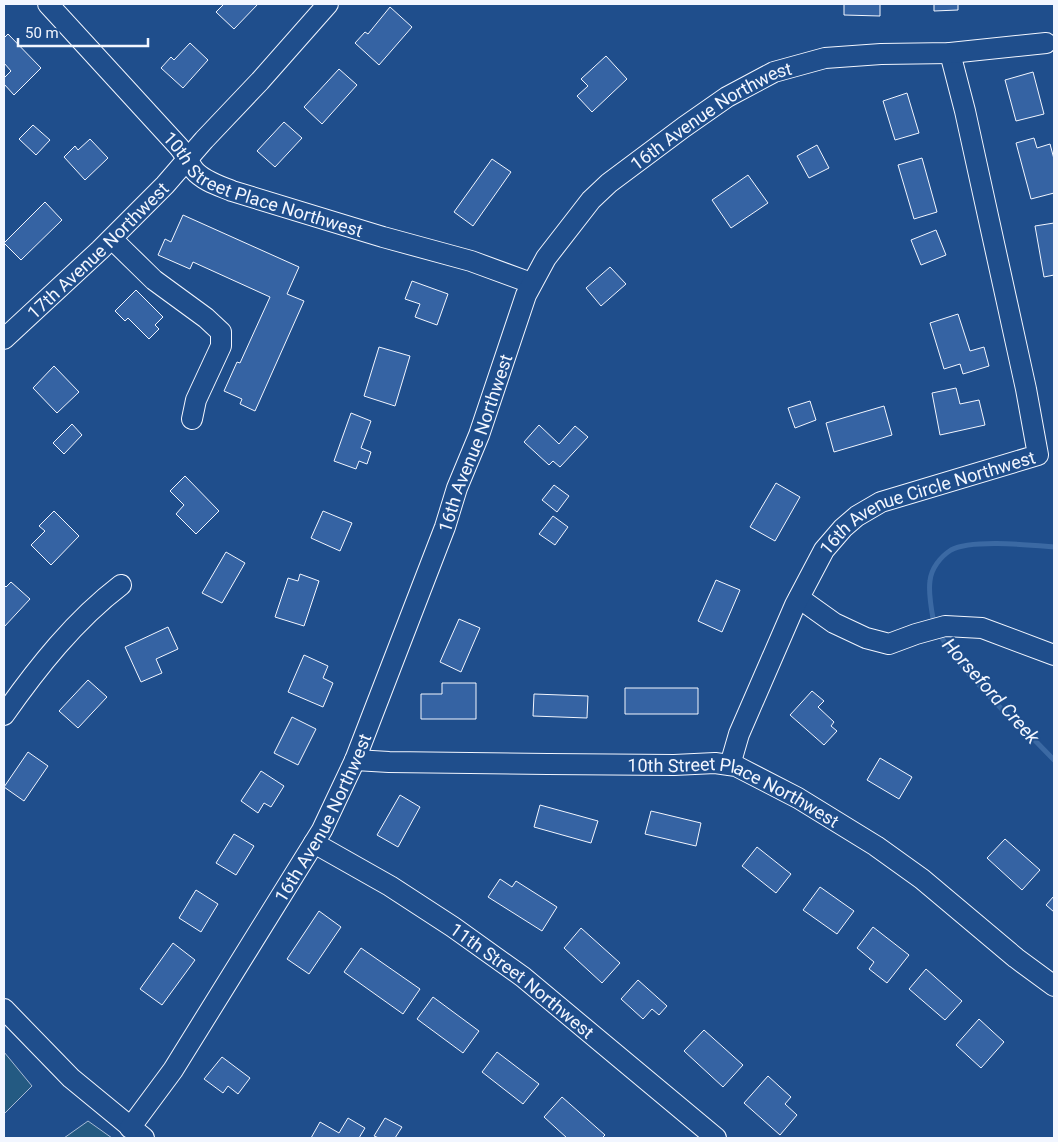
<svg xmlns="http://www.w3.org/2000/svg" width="1058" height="1142" font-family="Roboto,sans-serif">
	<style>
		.green { fill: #245a82; stroke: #a8bbd7 }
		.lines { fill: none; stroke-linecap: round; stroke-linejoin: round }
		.stream { stroke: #3b69a3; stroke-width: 5 }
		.building { fill: #3563a3; stroke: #f2f6ff }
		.minor-casing { stroke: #f2f6ff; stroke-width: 22 }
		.minor { stroke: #1f4e8c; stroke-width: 20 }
		.labels { text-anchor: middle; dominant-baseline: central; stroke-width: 4; stroke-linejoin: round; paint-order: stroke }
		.street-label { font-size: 18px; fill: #f2f6ff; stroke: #1f4e8c }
		.water-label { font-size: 19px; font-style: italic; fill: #f2f6ff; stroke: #1f4e8c }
	</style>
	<rect width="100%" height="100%" fill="#1f4e8c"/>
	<!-- green -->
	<path class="green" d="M4,1052L32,1086L4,1114Z
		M88,1121L112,1138H63H64Z"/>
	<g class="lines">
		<!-- stream -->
		<path class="stream" d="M934,624C932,613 928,593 930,581C931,569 940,557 951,550C971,539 1030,545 1054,547
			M939,633C957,665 986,692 1011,719L1018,723L1054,760"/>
	</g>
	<!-- building -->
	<path class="building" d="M224,4H258L234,29L216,12Z
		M844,4H880V16L844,15Z
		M934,4H958V10L934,11Z
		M390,7L412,27L379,65L355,43L365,32L368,34Z
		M8,34L41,68L14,95L4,84V78L11,71L4,63V38Z
		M190,43L208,60L183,88L161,68L171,57L174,60Z
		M606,56L627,79L592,112L577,96L588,86L581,79Z
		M339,69L357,85L322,124L304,107Z
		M1033,72L1044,114L1016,121L1005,80Z
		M907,93L919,133L895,140L883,101Z
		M284,122L302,138L275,167L257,151Z
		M33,125L50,140L36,155L19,139Z
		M1034,138L1037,148L1050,144L1054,159V193L1031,199L1016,143Z
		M90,139L108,158L85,180L64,157L75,146L78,150Z
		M817,145L829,168L809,178L797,156Z
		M922,158L937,212L914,219L898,165Z
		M492,159L511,172L473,226L454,212Z
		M748,175L768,203L731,228L712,200Z
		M45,202L62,220L21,260L4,243Z
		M183,215L299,267L287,294L304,301L255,411L240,404L242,399L224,391L237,362L240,363L270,297L193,262L190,269L158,255L165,239L171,242Z
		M1054,223V275L1044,277L1035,226Z
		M936,230L946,255L921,265L911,240Z
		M610,267L626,284L601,306L586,288Z
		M412,281L448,294L437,325L415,317L420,304L405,299Z
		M136,290L163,317L155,325L159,329L149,339L128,318L125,321L115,311Z
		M958,314L970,351L984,347L989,366L963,374L960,364L944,369L930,323Z
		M379,347L410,356L395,406L364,396Z
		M54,366L79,392L57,413L33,388Z
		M956,388L960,404L979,400L985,425L940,435L932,393Z
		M810,401L816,420L795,428L788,408Z
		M884,406L892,435L834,452L826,423Z
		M351,413L371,421L361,448L371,452L367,464L359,461L356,469L334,461Z
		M72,424L82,435L64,454L53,443Z
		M539,425L559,444L575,426L588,437L560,467L553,461L549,465L524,442Z
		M185,476L219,511L196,534L176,514L184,505L170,491Z
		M776,483L800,497L775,541L750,527Z
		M554,485L569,496L557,512L542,500Z
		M54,511L79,536L51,565L31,545L45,531L39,526Z
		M323,511L352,523L340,551L311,538Z
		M553,516L568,527L555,545L539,534Z
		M226,552L245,563L222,603L202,593Z
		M300,574L319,581L304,626L275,617L288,578L298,581Z
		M716,580L740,590L722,632L698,621Z
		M11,582L30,599L4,627V585L6,587Z
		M459,619L480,628L461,672L440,662Z
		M168,627L178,649L156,659L162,673L141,682L125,647Z
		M304,655L328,666L323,678L333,683L323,707L288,692Z
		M88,680L107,697L78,728L59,711Z
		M442,683H476V719H421V694H442Z
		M625,688H698V714H625Z
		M812,691L824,701L818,707L834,722L831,726L837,731L824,745L790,715Z
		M534,694L588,696L587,718L533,716Z
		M292,717L316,729L298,765L274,753Z
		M28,752L48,766L24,801L4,787Z
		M880,758L912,777L899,799L867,780Z
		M261,771L284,786L271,807L264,803L258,813L241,801Z
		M400,795L420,807L398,847L377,835Z
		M540,805L598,821L591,843L534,827Z
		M651,811L701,823L696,846L645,834Z
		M234,834L254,846L236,875L216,863Z
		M1005,839L1040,870L1022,890L987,858Z
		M757,847L791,874L776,893L742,866Z
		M500,879L512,887L516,881L557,907L542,931L488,897Z
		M820,887L854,911L837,934L803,910Z
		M196,890L218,904L201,932L179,918Z
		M1054,896V912L1046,905Z
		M319,911L341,927L309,974L287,959Z
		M873,927L909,955L887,983L869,969L874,962L857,948Z
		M581,928L620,963L602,983L564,948Z
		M173,943L195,960L162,1005L140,989Z
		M361,948L420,989L403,1014L344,972Z
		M926,969L962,1001L945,1020L909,989Z
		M638,980L667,1006L659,1015L652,1009L643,1019L621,999Z
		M433,997L479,1031L463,1053L417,1019Z
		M979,1019L1004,1042L981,1068L956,1045Z
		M704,1030L743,1065L723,1087L684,1051Z
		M497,1052L539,1084L523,1104L482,1072Z
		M222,1057L250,1078L238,1094L228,1086L223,1093L204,1079Z
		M768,1076L791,1097L785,1104L797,1115L780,1135L744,1103Z
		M562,1097L605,1135L602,1138H567L544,1117Z
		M348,1118L365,1128L359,1138H311L320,1122L339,1133Z
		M385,1118L402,1127L395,1138H379L374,1136Z"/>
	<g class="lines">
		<!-- minor casing -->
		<g class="minor-casing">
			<g id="minor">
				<path id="s1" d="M48,4L179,147C185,154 189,163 194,170C203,181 220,186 232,191L383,237L471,261L531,283"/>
				<path d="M112,239L154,280L206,318L221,332V346L196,400L192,419"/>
				<path id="s2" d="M4,339L100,250L165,185L204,140L260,81L328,4"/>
				<path d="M799,598L834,623L866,638L889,644L916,634L945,626L982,628L1054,655"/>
				<path d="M4,715C37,668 75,620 121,585"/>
				<path id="s3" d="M355,760L389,762L548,764L674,765L715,763L736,766L798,798L876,846L922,879L1016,958L1054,986"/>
				<path id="s4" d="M730,765L739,734L795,605L824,550L843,528L857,516L881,502L1038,455L1026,389L965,111L950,53"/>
				<path id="s5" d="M314,843L390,886L453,927L523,977L716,1138"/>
				<path d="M4,1009L71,1078L144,1138"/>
				<path id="s6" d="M130,1128L173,1070L322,830L355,760L445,527L457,488L479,435L526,295L546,258L591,200L609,183L684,127L727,97L774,72L825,58L881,54L950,53L1046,43"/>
			</g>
		</g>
		<!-- minor -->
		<use href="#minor" class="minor"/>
	</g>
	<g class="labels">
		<!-- street labels -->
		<g class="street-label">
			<text stroke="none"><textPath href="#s6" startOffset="1191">16th Avenue Northwest</textPath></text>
			<text stroke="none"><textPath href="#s1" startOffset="289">10th Street Place Northwest</textPath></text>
			<text stroke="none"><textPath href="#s2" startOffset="129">17th Avenue Northwest</textPath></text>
			<text stroke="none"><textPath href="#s6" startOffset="771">16th Avenue Northwest</textPath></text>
			<text stroke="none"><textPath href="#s4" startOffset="352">16th Avenue Circle Northwest</textPath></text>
			<text stroke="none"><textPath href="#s3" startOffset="385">10th Street Place Northwest</textPath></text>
			<text stroke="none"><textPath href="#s6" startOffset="366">16th Avenue Northwest</textPath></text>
			<text stroke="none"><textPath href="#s5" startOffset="250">11th Street Northwest</textPath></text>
		</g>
		<!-- water labels -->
		<g class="water-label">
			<text transform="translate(991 691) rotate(48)">Horseford Creek</text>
		</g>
	</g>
	<!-- border -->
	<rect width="1058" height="1142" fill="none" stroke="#f2f6ff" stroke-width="10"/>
	<!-- scale -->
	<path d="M18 38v8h130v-8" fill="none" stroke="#f2f6ff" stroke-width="2.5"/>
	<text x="25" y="38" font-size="15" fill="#f2f6ff" stroke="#1f4e8c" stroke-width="4" paint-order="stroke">50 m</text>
</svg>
